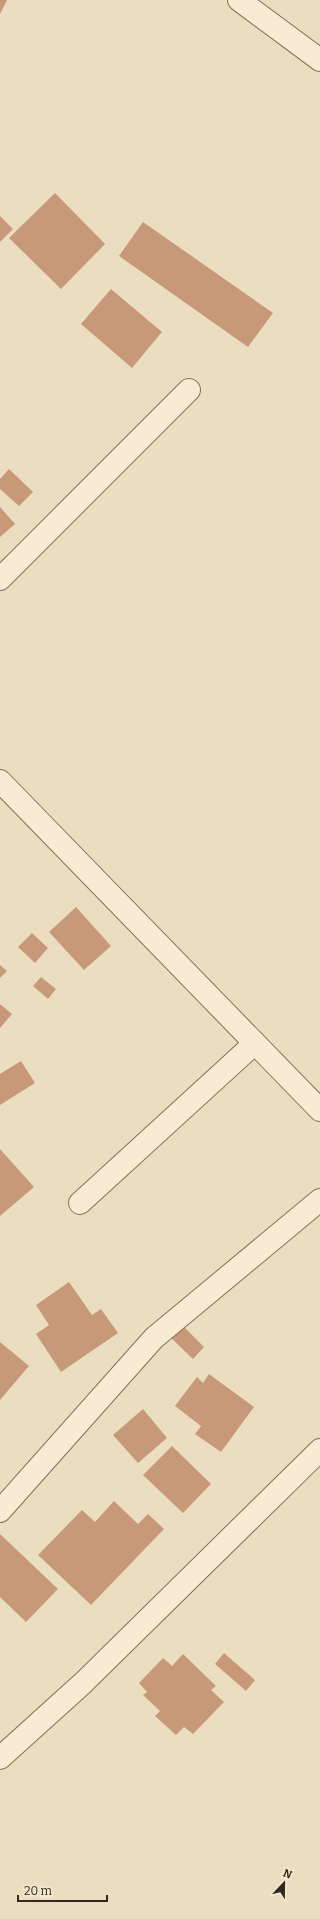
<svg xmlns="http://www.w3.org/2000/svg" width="320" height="1919" font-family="Bitter,serif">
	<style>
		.building { fill: #c89978 }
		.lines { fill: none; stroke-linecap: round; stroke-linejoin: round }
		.street-casing { stroke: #847059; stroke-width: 24 }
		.street { stroke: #f7ecd3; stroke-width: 22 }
	</style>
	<rect width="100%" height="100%" fill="#ebdec0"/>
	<!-- building -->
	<path class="building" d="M0,0H7L0,14Z
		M55,193L105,244L61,289L9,238Z
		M0,216L13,229L0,242Z
		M143,222L273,313L248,347L119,256Z
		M111,289L162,332L132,368L81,324Z
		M9,469L33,492L19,506L0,489V479Z
		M0,507L15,524L0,537Z
		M76,907L111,946L84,970L49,932Z
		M32,933L48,948L35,963L18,947Z
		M0,965L7,971L0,978Z
		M41,977L56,989L48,999L33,986Z
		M0,1004L12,1014L0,1028Z
		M21,1061L35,1083L0,1105V1074Z
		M0,1149L34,1187L0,1216Z
		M69,1282L92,1315L101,1309L118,1333L61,1372L36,1334L49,1325L36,1305Z
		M182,1325L204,1347L193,1359L170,1337Z
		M0,1342L29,1366L0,1400Z
		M209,1374L254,1407L221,1452L195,1434L201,1426L175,1406L197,1377L203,1383Z
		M143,1409L167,1438L138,1463L113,1435Z
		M172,1446L211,1484L183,1513L143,1475Z
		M114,1501L138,1524L148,1514L164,1529L91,1605L38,1555L82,1510L95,1522Z
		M0,1534L58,1589L26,1622L0,1597Z
		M224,1653L255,1680L246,1691L215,1664Z
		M183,1654L216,1686L211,1690L224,1702L193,1734L184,1727L176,1735L155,1716L160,1711L143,1695L147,1692L139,1683L163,1658L172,1666Z"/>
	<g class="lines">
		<!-- street casing -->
		<g class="street-casing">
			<path id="street" d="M239,0L320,60
				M0,579L189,390
				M0,781L320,1110
				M80,1203L255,1043
				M0,1511L154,1338L320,1200
				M0,1758L83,1683L320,1450"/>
		</g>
		<!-- street -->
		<use href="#street" class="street"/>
	</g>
	<!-- north arrow -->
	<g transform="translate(284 1883) rotate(22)" stroke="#f3e9cf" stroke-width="3" paint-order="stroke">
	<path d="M0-3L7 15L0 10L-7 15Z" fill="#34281d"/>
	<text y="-6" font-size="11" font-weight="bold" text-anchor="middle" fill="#34281d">N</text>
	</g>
	<!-- scale -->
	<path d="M18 1895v6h89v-6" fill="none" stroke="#34281d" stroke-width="2"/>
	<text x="24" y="1895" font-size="12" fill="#34281d" stroke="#f3e9cf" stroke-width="3" paint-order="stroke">20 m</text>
</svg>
